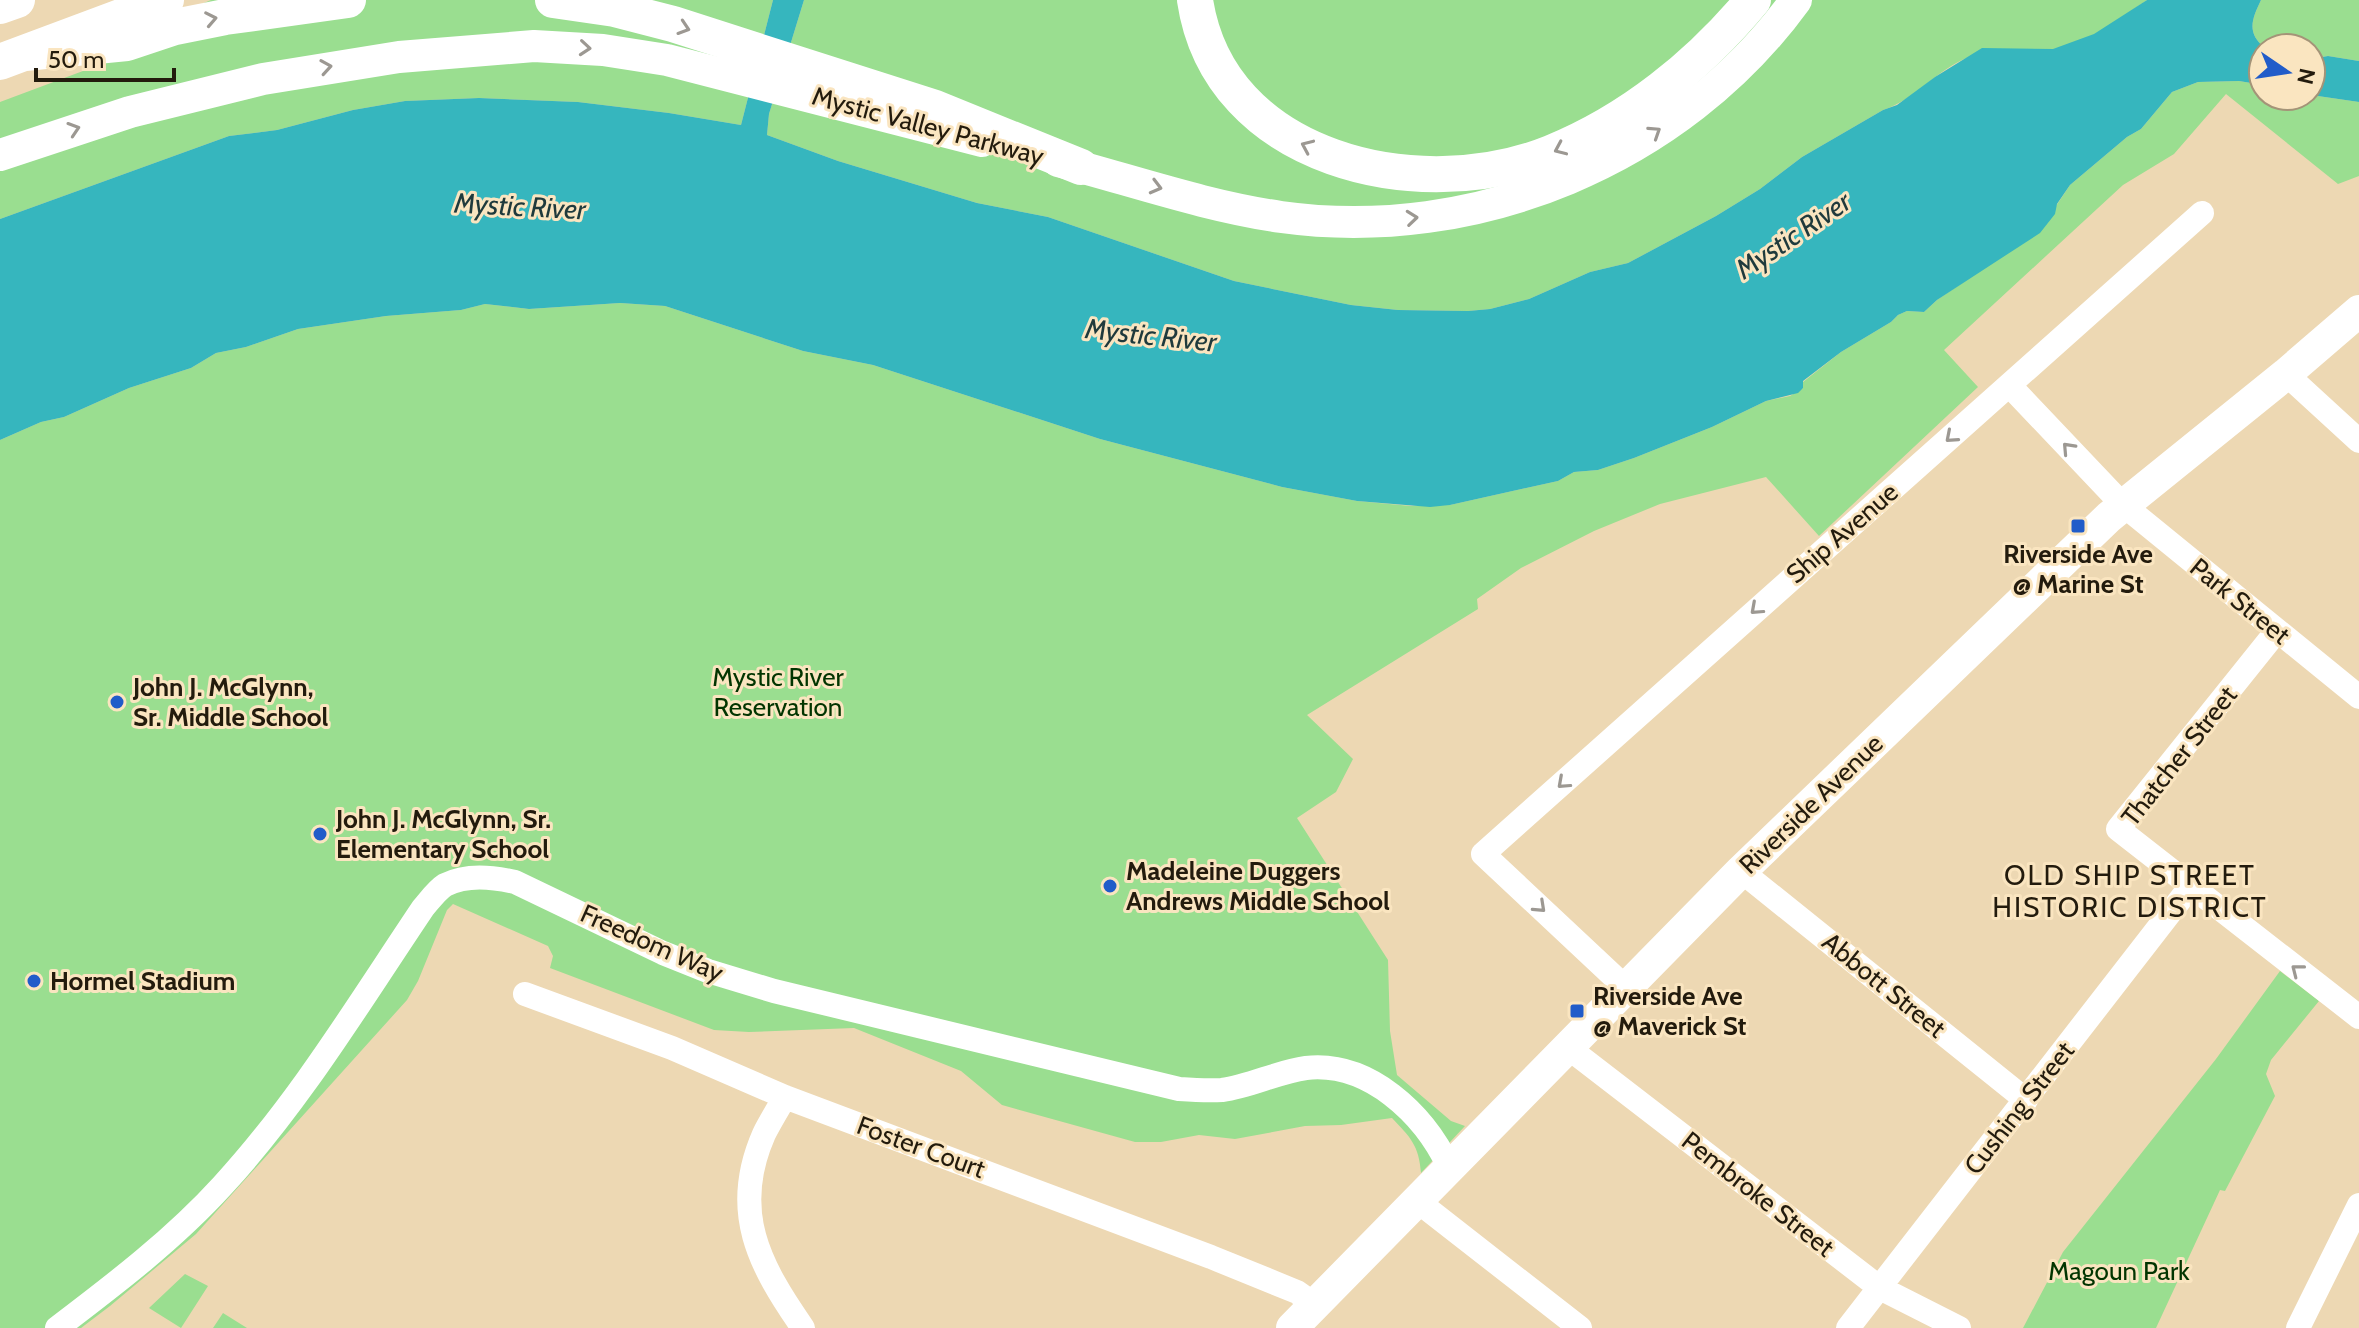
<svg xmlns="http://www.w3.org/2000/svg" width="2359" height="1328" font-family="Cabin,sans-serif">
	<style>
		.green { fill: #9ade90 }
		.water { fill: #36b6be }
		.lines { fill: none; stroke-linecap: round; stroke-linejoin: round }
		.minor { stroke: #fff; stroke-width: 24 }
		.major { stroke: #fff; stroke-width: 32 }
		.highway { stroke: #fff; stroke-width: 36 }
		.oneway { stroke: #9c9892 }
		.poi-dot { fill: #215cc9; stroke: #fae5c0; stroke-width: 3 }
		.labels { text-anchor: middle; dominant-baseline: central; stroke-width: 6; stroke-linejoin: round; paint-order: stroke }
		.street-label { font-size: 26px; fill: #231b0d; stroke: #fae5c0 }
		.poi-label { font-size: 26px; font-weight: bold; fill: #231b0d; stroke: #fae5c0; text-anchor: start }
		.park-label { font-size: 26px; fill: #023500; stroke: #fae5c0 }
		.water-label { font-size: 28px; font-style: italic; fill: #1f3a3c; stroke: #fae5c0 }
		.neighbourhood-label { font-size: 28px; letter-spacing: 2px; fill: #231b0d; stroke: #fae5c0 }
	</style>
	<rect width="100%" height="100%" fill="#edd8b3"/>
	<!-- green -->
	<path class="green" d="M211,0H773L741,125L669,113L578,102L479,98L405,101L353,110L277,130L229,136L0,219V102L107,62L145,28Z
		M804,0H2147C2119,19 2088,44 2054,49C2023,54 1991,45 1962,60C1933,74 1914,100 1883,110L1802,157L1760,189L1716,216L1628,263L1590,272L1529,299L1490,309L1468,311L1398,310L1351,305L1234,281L1048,217L977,203L838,161L767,135L769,114Z
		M2261,0H2359V61L2328,56L2311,59V48H2265C2246,33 2252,19 2261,0Z
		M2239,81L2263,85V96L2311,95L2359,102V176L2338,184L2226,94L2174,154L2123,185L1944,350L1978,387L1819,536L1766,477L1660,504L1594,531L1521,568L1477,599L1478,609L1307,715L1353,759L1336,792L1297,818L1388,960L1390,1031L1397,1075L1451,1121L1465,1126L1421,1173C1419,1145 1410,1137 1392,1118L1341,1125L1305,1126L1235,1139L1199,1135L1161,1142H1135L1002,1105L961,1071L854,1028L749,1032L714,1030L550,968L553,956L548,946L453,904L447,910L418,981L407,1000L196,1234L110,1306L81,1328H0V440L41,422L64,417L129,388L191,368L216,353L246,347L298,329L386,316L461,310L485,304L529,309L620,303L665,306L803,351L873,365L1100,439L1282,487L1357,501L1411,506L1450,505L1558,481L1574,472L1598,470L1634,458L1712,427L1766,401L1790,396L1803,388V382L1841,352L1891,322L1898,315L1907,311L1924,312L1937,300L2015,247L2054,209L2070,185L2127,137L2141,129L2172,92L2198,82Z
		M2280,971L2319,1001L2271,1060L2266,1074L2275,1096L2225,1191L2220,1190L2156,1328H2023L2063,1252L2216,1059Z
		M185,1274L208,1286L181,1328L149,1308Z
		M223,1313L247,1328H213Z"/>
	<!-- water -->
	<path class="water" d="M773,0H804L769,114L767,135L838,161L977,203L1048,217L1234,281L1351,305L1398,310L1468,311L1490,309L1529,299L1590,272L1628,263L1716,216L1760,189L1802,157L1883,110L1897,105L1935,77L1982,48L2053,49L2094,34L2147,0H2261C2252,19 2246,33 2265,48L2263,85L2239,81L2198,82L2172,92L2141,129L2127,137L2070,185L2057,204L2055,214L2040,233L1937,300L1924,312L1907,311L1898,315L1891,322L1841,352L1803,381V388L1798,393L1766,401L1712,427L1634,458L1598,470L1574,472L1558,481L1450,505L1430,507L1357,501L1282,487L1100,439L873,365L803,351L665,306L620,303L529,309L485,304L461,310L386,316L298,329L246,347L216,353L191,368L129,388L64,417L41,422L0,440V219L229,136L277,130L353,110L405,101L479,98L578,102L669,113L741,125Z
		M2328,56L2359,61V102L2311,95V59Z"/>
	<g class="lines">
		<!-- minor -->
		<path class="minor" d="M2286,374L2359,441
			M2010,386L2122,504L2359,697
			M2276,632L2118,829L2359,1017
			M1741,871L2026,1100
			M1625,987L1483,854L2202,213
			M525,994L672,1048L785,1097L1211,1257L1297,1292L1314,1304
			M1566,1046L1880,1288L1959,1328
			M785,1097C778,1109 770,1122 764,1134C730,1211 759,1265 803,1328
			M1416,1200L1580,1328
			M57,1328C115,1284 174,1239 223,1185C300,1101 359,1003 423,908C429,901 437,890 445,885C467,874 492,877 515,882L663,953L708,971L774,991L1179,1089C1193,1090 1208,1091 1222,1090C1251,1086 1277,1072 1306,1068C1369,1061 1424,1114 1449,1167
			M1848,1328L2190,887
			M2298,1328L2359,1205"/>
		<!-- major -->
		<path class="major" d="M0,155L130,112L263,79L399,57L534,46L603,50L667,60L982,141
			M1058,161C1131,180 1205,206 1281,217C1476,244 1680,160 1796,0
			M1292,1328L1741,871L2109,517L2286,374L2359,311"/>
		<!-- highway -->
		<path class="highway" d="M553,0L615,9L673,24L935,108L1081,167
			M1195,0C1219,161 1419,206 1551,153C1630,121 1699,65 1753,0
			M0,6L17,0
			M25,53L127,43L175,27L225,17L348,0
			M0,62L166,0"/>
	</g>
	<!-- one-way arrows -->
	<defs><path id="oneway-chevron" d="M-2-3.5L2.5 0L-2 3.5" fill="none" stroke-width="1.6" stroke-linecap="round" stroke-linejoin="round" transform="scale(2)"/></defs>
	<g class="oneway">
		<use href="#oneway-chevron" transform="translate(211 19) rotate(-11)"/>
		<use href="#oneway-chevron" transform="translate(684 28) rotate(18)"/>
		<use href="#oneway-chevron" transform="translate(585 48) rotate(5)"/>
		<use href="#oneway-chevron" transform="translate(326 67) rotate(-9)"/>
		<use href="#oneway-chevron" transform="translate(74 129) rotate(-18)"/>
		<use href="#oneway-chevron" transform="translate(1655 132) rotate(-33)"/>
		<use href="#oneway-chevron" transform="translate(1307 146) rotate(-156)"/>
		<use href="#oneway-chevron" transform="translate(1560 149) rotate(156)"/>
		<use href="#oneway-chevron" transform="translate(1156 187) rotate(15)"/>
		<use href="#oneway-chevron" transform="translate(1412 218) rotate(-6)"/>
		<use href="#oneway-chevron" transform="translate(1951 437) rotate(139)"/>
		<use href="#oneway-chevron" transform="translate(2068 448) rotate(-133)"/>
		<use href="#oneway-chevron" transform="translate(1756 609) rotate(138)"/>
		<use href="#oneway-chevron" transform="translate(1563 783) rotate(138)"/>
		<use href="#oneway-chevron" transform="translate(1540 907) rotate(43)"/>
		<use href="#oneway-chevron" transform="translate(2297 970) rotate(-142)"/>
	</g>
	<!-- markers -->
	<g class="poi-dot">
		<rect x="2070" y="518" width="16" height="16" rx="4"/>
		<circle cx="117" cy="702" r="8"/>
		<circle cx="320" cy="834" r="8"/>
		<circle cx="1110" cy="886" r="8"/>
		<circle cx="34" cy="981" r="8"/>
		<rect x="1569" y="1003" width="16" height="16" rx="4"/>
	</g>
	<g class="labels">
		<!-- street labels -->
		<g class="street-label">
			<text transform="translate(928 126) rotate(15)">Mystic Valley Parkway</text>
			<text transform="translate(1842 533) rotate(-41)">Ship Avenue</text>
			<text transform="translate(2240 601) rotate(39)">Park Street</text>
			<text transform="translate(2179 756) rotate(-52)">Thatcher Street</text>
			<text transform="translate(1811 804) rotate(-44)">Riverside Avenue</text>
			<text transform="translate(652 943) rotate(24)">Freedom Way</text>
			<text transform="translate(1884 985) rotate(39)">Abbott Street</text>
			<text transform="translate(2019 1108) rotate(-52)">Cushing Street</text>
			<text transform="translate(921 1147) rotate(20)">Foster Court</text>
			<text transform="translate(1758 1194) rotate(38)">Pembroke Street</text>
		</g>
		<!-- poi labels -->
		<g class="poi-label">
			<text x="2078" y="554" text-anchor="middle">Riverside Ave<tspan x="2078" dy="30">@ Marine St</tspan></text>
			<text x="133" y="687">John J. McGlynn,<tspan x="133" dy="30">Sr. Middle School</tspan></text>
			<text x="336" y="819">John J. McGlynn, Sr.<tspan x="336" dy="30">Elementary School</tspan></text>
			<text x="1126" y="871">Madeleine Duggers<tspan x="1126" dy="30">Andrews Middle School</tspan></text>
			<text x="50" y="981">Hormel Stadium</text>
			<text x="1593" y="996">Riverside Ave<tspan x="1593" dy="30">@ Maverick St</tspan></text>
		</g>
		<!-- park labels -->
		<g class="park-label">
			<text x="778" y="677">Mystic River<tspan x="778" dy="30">Reservation</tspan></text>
			<text x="2119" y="1271">Magoun Park</text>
		</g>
		<!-- water labels -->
		<g class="water-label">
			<text transform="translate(520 206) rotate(3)">Mystic River</text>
			<text transform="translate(1793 235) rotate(-34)">Mystic River</text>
			<text transform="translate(1151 335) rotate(6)">Mystic River</text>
		</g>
		<!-- neighbourhood labels -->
		<g class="neighbourhood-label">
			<text x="2130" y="875">OLD SHIP STREET<tspan x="2130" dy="32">HISTORIC DISTRICT</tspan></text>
		</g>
	</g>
	<!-- north arrow -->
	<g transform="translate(2287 72) rotate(103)"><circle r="38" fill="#fae5c0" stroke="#a49478" stroke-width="2"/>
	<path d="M0-6L14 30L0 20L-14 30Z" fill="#215cc9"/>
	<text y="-12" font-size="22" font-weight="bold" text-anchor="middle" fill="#231b0d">N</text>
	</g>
	<!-- scale -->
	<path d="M36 68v12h138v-12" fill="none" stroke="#231b0d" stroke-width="4"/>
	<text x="48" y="68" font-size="24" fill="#231b0d" stroke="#fae5c0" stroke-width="6" paint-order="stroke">50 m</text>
</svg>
